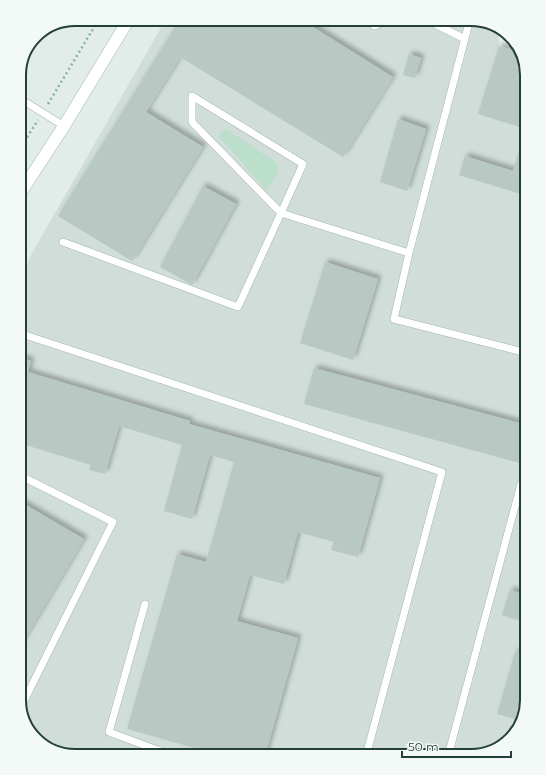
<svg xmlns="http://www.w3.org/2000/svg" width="546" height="775" font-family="Montserrat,sans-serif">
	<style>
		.built { fill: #d0ddd9 }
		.green { fill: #bbdfca }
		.building { fill: #b8c8c3; filter: url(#shadow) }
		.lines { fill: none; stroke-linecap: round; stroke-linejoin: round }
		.lane-casing { stroke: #a5b5b2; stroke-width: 8 }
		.secondary-casing { stroke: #a0b9b4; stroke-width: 13 }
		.path { stroke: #82b2a9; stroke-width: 2.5; stroke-dasharray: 2 3; stroke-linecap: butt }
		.lane { stroke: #fff; stroke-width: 7 }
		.secondary { stroke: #fff; stroke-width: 12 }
		.rim { fill: none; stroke: #223f3b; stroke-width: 2 }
	</style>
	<defs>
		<filter id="shadow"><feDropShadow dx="3.5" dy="-3.5" stdDeviation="2" flood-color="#0004"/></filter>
	</defs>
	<rect width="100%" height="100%" fill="#e2edea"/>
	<!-- built -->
	<path class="built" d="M166,19H474L497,26L499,46L527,75V700L519,728L499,748L471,756H72L47,748L27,728L19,700V282L31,255Z"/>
	<!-- green -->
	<path class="green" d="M226,129L274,161C275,163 277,164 278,166C280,173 270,185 266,190L219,136L220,132Z"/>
	<!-- building -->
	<path class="building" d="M180,19H300L393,77L343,157L180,57L146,112L203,147L132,261L58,216Z
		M499,46L521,53L527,75V196L459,175L465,156L513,171L526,129L478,114Z
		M409,54L421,58L415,78L403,75Z
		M398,119L426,129L407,191L380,182Z
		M203,186L236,204L192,285L160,267Z
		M325,262L378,279L353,360L300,343Z
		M19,357L31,361L28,372L190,421L189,424L380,478L358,557L331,550L334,542L298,532L284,584L250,575L237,621L298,638L265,756H223L127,729L177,554L206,562L234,462L210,455L192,519L164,511L182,445L119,426L105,474L89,470L91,465L19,443Z
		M314,368L527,425V432L525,440L527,441V465L304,404Z
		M19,501L84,539L19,648Z
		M510,590L527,595V623L502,615Z
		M515,652L527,655V678L515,719L497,714Z"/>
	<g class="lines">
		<!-- lane casing -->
		<g class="lane-casing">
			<path id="lane" d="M363,19L375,26L388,19
				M425,19L465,39
				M470,19L409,253L394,319L527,353
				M19,98L64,126
				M63,242L238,307L281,213L192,122V96L303,164L281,213L409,253
				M19,333L442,472L366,756
				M145,604L109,732L157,750L179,756
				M19,696L25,699L113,522L19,475
				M448,756L521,484L527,486"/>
		</g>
		<!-- secondary casing -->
		<g class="secondary-casing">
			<path id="secondary" d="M19,195L64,126L129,19"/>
		</g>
		<!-- path -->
		<path class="path" d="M48,104L99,19
			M19,150L38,120"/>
		<!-- lane -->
		<use href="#lane" class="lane"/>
		<!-- secondary -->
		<use href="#secondary" class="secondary"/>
	</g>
	<!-- crop -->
	<path d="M0 0H546V775H0ZM75 26H471A49 49 0 0 1 520 75V700A49 49 0 0 1 471 749H75A49 49 0 0 1 26 700V75A49 49 0 0 1 75 26Z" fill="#f3f9f7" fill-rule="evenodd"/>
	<path class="rim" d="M75 26H471A49 49 0 0 1 520 75V700A49 49 0 0 1 471 749H75A49 49 0 0 1 26 700V75A49 49 0 0 1 75 26Z"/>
	<!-- scale -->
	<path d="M402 751v6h109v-6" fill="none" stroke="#223f3b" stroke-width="2"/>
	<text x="408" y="751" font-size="12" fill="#223f3b" stroke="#f3f9f7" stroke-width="3" paint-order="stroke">50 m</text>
</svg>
